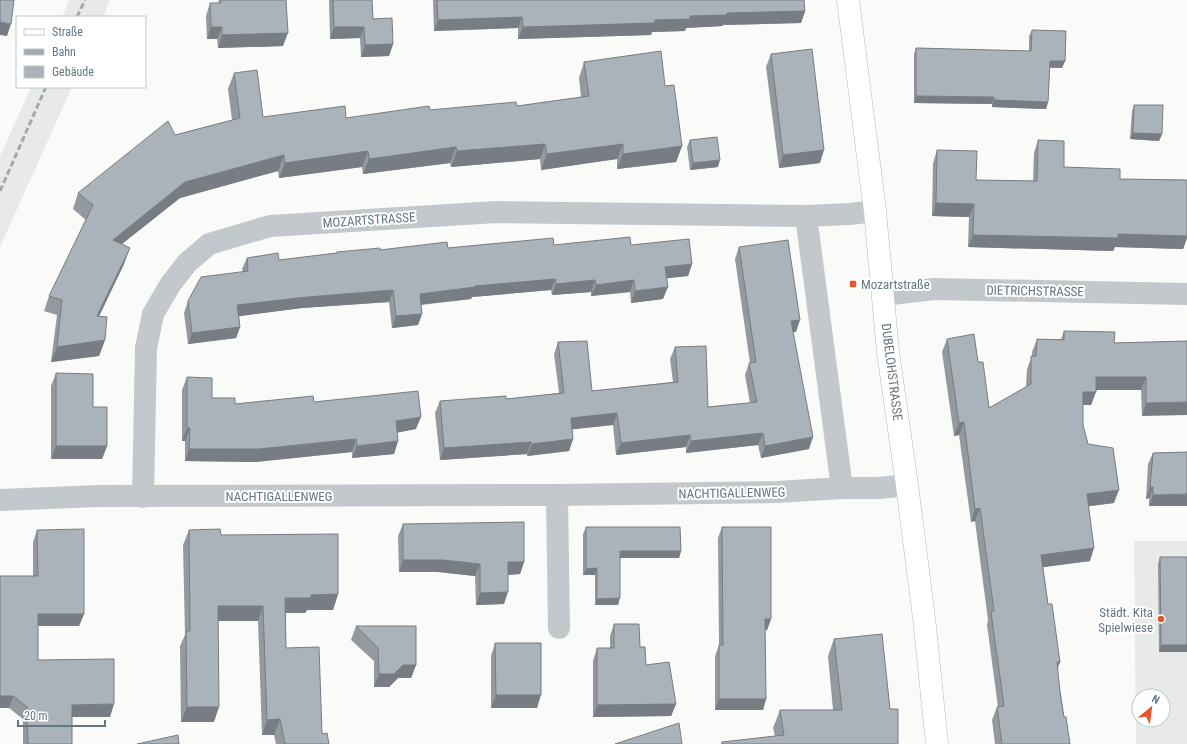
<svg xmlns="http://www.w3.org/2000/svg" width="1187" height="744" font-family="'Roboto Condensed',sans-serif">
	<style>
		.built { fill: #e8e9e9; fill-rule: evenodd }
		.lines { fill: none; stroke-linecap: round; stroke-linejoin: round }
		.secondary-casing { stroke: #b3babf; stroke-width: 23 }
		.street { stroke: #c3c8cc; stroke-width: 22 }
		.secondary { stroke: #fff; stroke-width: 22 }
		.rail { stroke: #a2aab0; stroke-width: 3; stroke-dasharray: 6 3; stroke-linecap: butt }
		.wall { fill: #929a9f }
		.shaded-wall { fill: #777d82 }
		.building { fill: #aab3b9; stroke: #777d82 }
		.poi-dot { fill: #e4572e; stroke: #fff; stroke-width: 1.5 }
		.labels { text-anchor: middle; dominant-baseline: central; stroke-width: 4; stroke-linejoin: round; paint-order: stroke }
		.street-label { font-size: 13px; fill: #657683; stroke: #fff }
		.poi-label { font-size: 13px; fill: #657683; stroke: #fff; text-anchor: start }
	</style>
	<rect width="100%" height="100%" fill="#fafaf8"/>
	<!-- built -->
	<path class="built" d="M69,0H110L103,17H62Z
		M31,87H72L0,247V156Z
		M1134,541H1187V744H1136ZM1139,696H1163V720H1139Z"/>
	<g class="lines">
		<!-- secondary casing -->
		<g class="secondary-casing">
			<path id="secondary" d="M848,0L875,211L888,352L907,485L924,618L937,744"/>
		</g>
		<!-- street -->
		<path class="street" d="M806,216L842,488
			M883,295L934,289L1187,294
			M557,495L559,628
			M143,497L146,348L153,314L170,285L187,263L209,244L270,226L497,212L806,216L850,214L875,211
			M0,500L98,496L557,495L777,492L842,488H879L907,485"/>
		<!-- secondary -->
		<use href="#secondary" class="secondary"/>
		<!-- rail -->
		<path class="rail" d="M77,17L85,0
			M0,191L46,87"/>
	</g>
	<!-- wall -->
	<path class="wall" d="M219,0H286L283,46L218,48L217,39H207L206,16L210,3H218Z
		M329,0H372L373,19L393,44L389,56L361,57L360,38L330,39Z
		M433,0H804L805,11L801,23L723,25V26L686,28L685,31L652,32L651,35L518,39V28L434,31Z
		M1032,30L1065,61L1062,68H1049L1048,102L1046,109L992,107V104L914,103V54L916,48L1029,51V36Z
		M771,54L820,163L779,168L766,67Z
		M584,62L665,86L682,146L676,162L617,169V159L541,170L540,159L451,167L450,163L363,174L362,167L279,178L278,171L180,198L121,244L124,264L99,316L105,340L99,356L51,362L57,315L44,311L49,296L86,220L73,209L78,193L175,135L232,120L228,89L234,73L263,117L346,118L430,110L517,106L581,97L579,78Z
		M1134,105L1162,134L1159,141L1130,139L1132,111Z
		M690,140L718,167L690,170L687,147Z
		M1038,140L1064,167L1120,179L1187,180V238L1183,249L1115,247L1113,251L968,247L969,217L932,216L933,163L937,150L976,180L1033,181L1034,153Z
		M554,245H631L692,264L688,276L667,278L663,299L631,303L630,292L591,296V292L552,295L551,290L472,297L471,299L421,305L422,314L418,325L392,328L389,302L302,308L239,316L240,327L236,338L188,344L184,313L188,301L243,272L242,269L247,258L279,260L336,253L337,252L380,250Z
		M739,247L796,332H793L809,449L761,458L758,445L686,453V447L616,455L613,425L572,429L573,439L569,451L527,456V454L440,460L435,413L440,401L506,399L559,393L554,354L558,342L592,391L673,382L670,359L675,347L708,407L750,403L745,375L749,363H750L735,259Z
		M1064,331L1114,343L1187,341L1142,416L1141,390H1096L1091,405H1083V425L1088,444L1114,503L1089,506L1090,561L1043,567L1048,604L1060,662L1057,668L1064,717L1070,744H995L992,720L997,707H998L987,625L988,620L975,521L971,522L959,435L954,436L942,352L947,339L978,362L989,408L1026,387L1027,369L1032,356V352L1037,339H1061Z
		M56,373L93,407L107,446L102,459H51V386Z
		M187,377L212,398L235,404L314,402L416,429L397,432L398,441L394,454L352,458V452L255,462L185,461V441H182V390Z
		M1187,452L1149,506V498L1146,499L1148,464L1153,453Z
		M403,524L524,562L520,574L508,575L504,604L476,605L475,576L438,572H399L398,536Z
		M586,527L681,551L679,558H620L618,605H595V575H583V534Z
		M722,527L771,619L767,630H765L766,699L763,710H715V656L719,645L718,538Z
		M37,530L84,614L79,626H38V660L110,717H72V744H23V719L9,708H0V576H33V542Z
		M189,530L221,535L338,594L333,610H307L305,613H286V648L322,734L329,744H276L274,735H262L258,621H218L214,722H181L180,646L185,635L183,545Z
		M1160,557H1187V652H1159L1158,564Z
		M614,624L640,647L646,665L676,704L671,716L593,717V661L597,648H610V636Z
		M356,626L416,665L411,678H398L389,687H374V661L351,640Z
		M834,639L890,709L898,744H721L722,742L775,736L773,728L780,710H833L828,656Z
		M495,643L537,708H491V656Z"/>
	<!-- shaded-wall -->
	<path class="shaded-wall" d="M805,11L801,23L723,25V26L686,28L685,31L652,32L651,35L518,39L523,27L655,20L690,16L727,13Z
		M522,17L518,28L434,31L438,20Z
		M0,22L11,24L7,36L0,35Z
		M211,27H222L217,39H207Z
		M334,27H364L360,38L330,39Z
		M288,33L283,46L218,48L222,35Z
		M393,44L389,56L361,57L365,45Z
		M1050,61H1065L1062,68L1047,67Z
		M916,96L994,97L992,104L914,103Z
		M994,100L1048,102L1046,109L992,107Z
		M1133,133L1162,134L1159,141L1130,139Z
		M545,144L540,159L451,167L457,151Z
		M623,144L617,159L541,170L547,154Z
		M682,146L676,162L617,169L623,154Z
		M456,147L450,163L363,174L369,159Z
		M824,150L820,163L779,168L783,155Z
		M368,151L362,167L279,178L285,163Z
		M284,155L278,171L180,198L107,256L113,240L185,182Z
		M720,160L718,167L690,170L693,163Z
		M936,203L974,204L969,217L932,216Z
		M1118,234L1187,236V238L1183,249L1115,247L1113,251L968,247L973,235Z
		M130,248L124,264L92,331L97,316Z
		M692,264L688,276L661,279L665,267Z
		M555,279L551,290L472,297L471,299L415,305L420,294L475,286Z
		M595,280L591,292L552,295L556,284Z
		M634,280L630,292L591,296L596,285Z
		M668,287L663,299L631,303L635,291Z
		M393,290L389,302L302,308L233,317L237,305L307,297Z
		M422,314L418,325L392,328L396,316Z
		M800,320L796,332L787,333L791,321Z
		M240,327L236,338L188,344L192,333Z
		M105,340L99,356L51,362L57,347Z
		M1096,377H1146L1141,390H1091Z
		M1083,392H1096L1091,405H1078Z
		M1187,402V415L1142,416L1146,403Z
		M617,413L613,425L567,430L571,418Z
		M421,417L416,429L391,434L396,421Z
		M964,422L959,435L954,436L959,423Z
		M187,428H190L185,441H182Z
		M763,433L758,445L686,453L691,441Z
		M690,435L686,447L616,455L621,443Z
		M813,437L809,449L761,458L765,446Z
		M356,439L352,452L255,462L185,461L189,449Z
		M573,439L569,451L527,456L532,444Z
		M398,441L394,454L352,458L357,446Z
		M531,442L527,454L440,460L444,448Z
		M56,446H107L102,459H51Z
		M1150,487H1153L1149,498L1146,499Z
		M1119,490L1114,503L1083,507L1087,494Z
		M1187,494V506H1149L1153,495Z
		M980,508L975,521L971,522L975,509Z
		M1094,548L1090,561L1037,568L1041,555Z
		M620,551H681L679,558H617Z
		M403,560H443L480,564L475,576L438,572H399Z
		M508,562H524L520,574L503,575Z
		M597,568L595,575H583L586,569Z
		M508,592L504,604L476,605L480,593Z
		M338,594L333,610H307L305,613H280L285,598L311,595Z
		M620,598L618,605H595L597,599Z
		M218,606H263L258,621H212Z
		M38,614H84L79,626H33Z
		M765,619H771L767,630H761Z
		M1161,645H1187V652H1159Z
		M1057,662H1060L1055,675Z
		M403,665H416L411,678H398L389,687H374L379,674Z
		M496,695H541L537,708H491Z
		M0,696H13L9,708H0Z
		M719,699H766L763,710H715Z
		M114,704L110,717H67L72,705Z
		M676,704L671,716L593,717L597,705Z
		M187,707H219L214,722H181Z
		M280,719L274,735H262L267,720Z"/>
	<!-- building -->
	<path class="building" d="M0,0H14L11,24L0,22Z
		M221,0H286L288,33L222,35V27H211L210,3H221Z
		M333,0H372L373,19L392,18L393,44L365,45L364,27H334Z
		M437,0H804L805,11L727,13V15L690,16V19L655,20V23L523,27L522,17L438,20Z
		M1032,30L1066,31L1065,61H1050L1048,102L994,100V97L916,96V48L1031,51Z
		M812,49L824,150L783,155L771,54Z
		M661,51L665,86L674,85L682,146L623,154V144L547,154L545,144L457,151L456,147L369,159L368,151L285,163L284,155L185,182L113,240L130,248L97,316L107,317L105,340L57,347L62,300L49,296L93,205L78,193L168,121L175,135L240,118L234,73L257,70L263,117L345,106L346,118L429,106L430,110L516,102L517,106L589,96L584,62Z
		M1134,105H1163L1162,134L1133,133Z
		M717,137L720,160L693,163L690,140Z
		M1038,140L1064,141V167L1120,169V179L1187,180V236L1118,234V238L973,235L974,204L936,203L937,150L977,151L976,180L1037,181Z
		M630,237L631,245L689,239L692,264L665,267L668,287L635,291L634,280L596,285L595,280L556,284L555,279L475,286V287L420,294L422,314L396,316L393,290L307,297L237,305L240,327L192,333L188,301L201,277L248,271L247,258L278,253L279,260L337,253V252L380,248V250L447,242L448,248L553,238L554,245Z
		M788,240L800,320L791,321L813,437L765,446L763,433L691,441L690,435L621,443L617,413L571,418L573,439L532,444L531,442L444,448L440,401L506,396V399L564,393L558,342L587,341L592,391L678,382L675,347L706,346L708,407L757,402L749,363L756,362L739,247Z
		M1064,331L1115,332L1114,343L1187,341V402L1146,403V377H1096V392H1083V425L1088,444L1113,448L1119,490L1087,494L1094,548L1041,555L1048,604H1052L1060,662H1057L1060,692L1064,717H1066L1070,744H1002L997,707L1004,706L991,612L994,611L980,508L975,509L964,422L959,423L947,339L974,334L978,362H983L989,408L1031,384V356H1036L1037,339L1064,340Z
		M56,373L93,374V407H107V446H56Z
		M187,377L212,378V398H235V404L313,396L314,402L418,391L421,417L396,421L398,441L357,446L356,439L259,449H189L190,428H187Z
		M1187,452V494L1153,495V487H1150L1153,453Z
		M524,522V562H508V592L480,593V564L443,560H403V524Z
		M586,527H680L681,551H620V598L597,599V568L586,569Z
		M722,527H771V619H765L766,699H719V645H723Z
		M84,529V614H38V660L114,659V704L72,705V744H28L27,707L13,696H0V576H38L37,530Z
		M220,529L221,535L338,534V594L311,595V598H285L286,648L319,647L322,734L327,733L329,744H285L280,719L267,720L263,606H218L219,707H187L186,631H190L189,530Z
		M1160,557H1187V645H1161Z
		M614,624H639L640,647H645L646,665L669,662L676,704L597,705V648H614Z
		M356,626H416V665H403L394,674H379L378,648Z
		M882,634L890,709H898V744H722V742L784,735L780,710H842L834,639Z
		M495,643H541V695H496Z
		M679,723L682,744H615Z
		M178,735L179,744H137Z"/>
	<!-- markers -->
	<g class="poi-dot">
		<rect x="849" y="280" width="8" height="8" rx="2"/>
		<circle cx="1161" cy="619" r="4"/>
	</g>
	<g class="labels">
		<!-- street labels -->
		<g class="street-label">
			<text transform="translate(369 220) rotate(-4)">MOZARTSTRASSE</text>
			<text transform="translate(1035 291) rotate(1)">DIETRICHSTRASSE</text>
			<text transform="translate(892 372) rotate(83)">DUBELOHSTRASSE</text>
			<text transform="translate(732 493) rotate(-1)">NACHTIGALLENWEG</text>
			<text x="279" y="496">NACHTIGALLENWEG</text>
		</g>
		<!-- poi labels -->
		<g class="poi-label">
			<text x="861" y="284">Mozartstraße</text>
			<text x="1153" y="612" text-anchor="end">Städt. Kita<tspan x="1153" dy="15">Spielwiese</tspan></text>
		</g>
	</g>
	<!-- legend -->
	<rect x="16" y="16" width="130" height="72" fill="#ffffff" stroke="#c1c8cd"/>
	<rect x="24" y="29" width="20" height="6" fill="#ffffff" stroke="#c1c8cd"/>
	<text x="52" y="36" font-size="12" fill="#657683">Straße</text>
	<rect x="24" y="49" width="20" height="6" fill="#a2aab0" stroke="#c1c8cd"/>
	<text x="52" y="56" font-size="12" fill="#657683">Bahn</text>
	<rect x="24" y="66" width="20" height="12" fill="#aab3b9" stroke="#c1c8cd"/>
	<text x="52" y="76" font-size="12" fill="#657683">Gebäude</text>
	<!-- north arrow -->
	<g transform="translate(1151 708) rotate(29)"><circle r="19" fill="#ffffff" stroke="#c1c8cd"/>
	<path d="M0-3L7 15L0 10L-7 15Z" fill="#e4572e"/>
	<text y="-6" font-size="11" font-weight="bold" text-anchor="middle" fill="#657683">N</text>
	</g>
	<!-- scale -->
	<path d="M18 720v6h87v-6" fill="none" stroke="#657683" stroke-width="2"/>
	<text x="24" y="720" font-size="12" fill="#657683" stroke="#ffffff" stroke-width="3" paint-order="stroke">20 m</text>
</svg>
